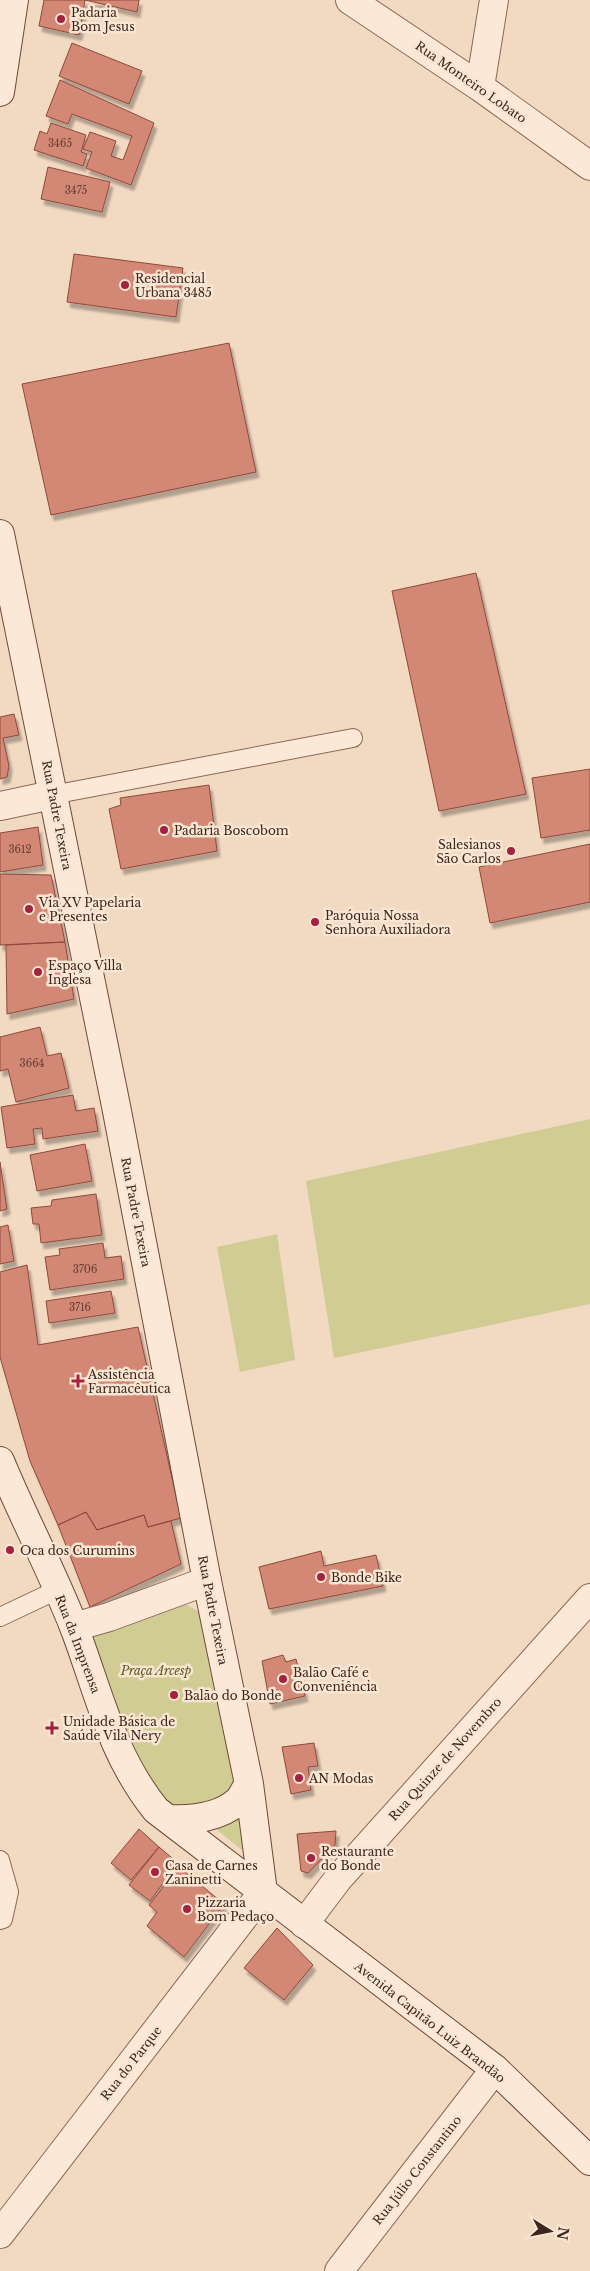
<svg xmlns="http://www.w3.org/2000/svg" width="590" height="2271" font-family="'Libre Baskerville',serif">
	<style>
		.green { fill: #d1cb94 }
		.building { fill: #d38774; stroke: #8f493b; filter: url(#shadow) }
		.lines { fill: none; stroke-linecap: round; stroke-linejoin: round }
		.service-casing { stroke: #8d6857; stroke-width: 20 }
		.minor-casing { stroke: #8d6857; stroke-width: 30 }
		.secondary-casing { stroke: #6f493a; stroke-width: 30 }
		.service { stroke: #fce8d6; stroke-width: 18 }
		.minor { stroke: #fce8d6; stroke-width: 28 }
		.secondary { stroke: #fce8d6; stroke-width: 28 }
		.poi-dot { fill: #a2223f; stroke: #f8e5d2; stroke-width: 2 }
		.labels { text-anchor: middle; dominant-baseline: central; stroke-width: 5; stroke-linejoin: round; paint-order: stroke }
		.number-label { font-size: 10px; fill: #623e33 }
		.poi-label { font-size: 12px; fill: #3c251d; stroke: #f8e5d2; text-anchor: start }
		.street-label { font-size: 12px; fill: #3c251d; stroke: #f8e5d2 }
		.park-label { font-size: 12px; font-style: italic; fill: #585a21; stroke: #f8e5d2 }
	</style>
	<defs>
		<filter id="shadow"><feDropShadow dx="3" dy="5.5" stdDeviation="1" flood-color="#0004"/></filter>
	</defs>
	<rect width="100%" height="100%" fill="#f2d9c2"/>
	<!-- green -->
	<path class="green" d="M590,1119V1304L334,1358L306,1181Z
		M277,1234L295,1360L240,1372L217,1247Z
		M167,1604L187,1605L201,1613L236,1768L234,1790L227,1799L185,1812L147,1792L85,1633Z
		M242,1804L248,1855L216,1829L211,1822Z"/>
	<!-- building -->
	<path class="building" d="M44,0H139L137,12L85,0L79,35L39,26Z
		M72,43L142,71L129,104L59,76Z
		M60,80L154,123L131,185L86,168L92,152L83,149L90,132L116,141L111,156L123,160L132,136L72,114L68,124L46,116Z
		M51,123L86,135L81,152L87,154L83,166L34,150L40,131L47,134Z
		M48,167L110,182L102,212L41,199Z
		M74,254L183,268L176,317L67,302Z
		M229,343L256,472L51,515L22,384Z
		M476,573L526,794L439,811L392,591Z
		M14,714L19,735L3,738L9,766L7,777L0,779V717Z
		M590,769V830L541,838L532,778Z
		M209,785L217,851L121,869L109,809L121,805L120,798Z
		M38,827L43,865L0,872V833Z
		M590,844V902L490,923L479,867Z
		M0,874L51,875L65,942L0,945Z
		M65,942L74,999L7,1014L6,945Z
		M40,1027L47,1056L61,1053L69,1088L16,1102L8,1069L0,1071V1037Z
		M73,1095L76,1111L94,1108L98,1131L43,1139L42,1128L33,1129L35,1144L7,1148L1,1107Z
		M85,1144L92,1181L37,1191L30,1155Z
		M0,1162L7,1209L0,1211Z
		M96,1194L102,1235L41,1243L39,1224H33L31,1208L51,1206L52,1200Z
		M8,1225L14,1261L0,1264V1227Z
		M103,1243L105,1258L121,1256L124,1279L50,1290L45,1257L60,1255L59,1249Z
		M27,1265L38,1345L138,1327L181,1518L148,1527L144,1515L97,1530L86,1512L58,1525L30,1461L0,1357V1272Z
		M111,1291L115,1313L49,1323L46,1301Z
		M86,1512L97,1530L144,1515L148,1527L171,1521L181,1564L90,1607L58,1525Z
		M321,1551L324,1566L376,1555L383,1586L269,1609L259,1567Z
		M283,1655L286,1662L296,1659L305,1696L270,1704L262,1661Z
		M314,1743L318,1766L308,1767L311,1790L291,1794L282,1747Z
		M139,1829L159,1847L131,1880L111,1863Z
		M336,1831L335,1845L308,1873L301,1871L297,1834Z
		M159,1847L178,1863L150,1901L129,1885Z
		M179,1867L224,1904L184,1957L147,1926L157,1912L149,1905Z
		M277,1928L313,1965L284,2000L244,1968Z"/>
	<g class="lines">
		<!-- service casing -->
		<g class="service-casing">
			<path id="service" d="M52,795L353,738
				M0,1617L57,1590
				M0,1860L9,1892L3,1919L0,1920"/>
		</g>
		<!-- minor casing -->
		<g class="minor-casing">
			<path id="minor" d="M350,0L480,87L590,166
				M480,87L494,0
				M0,806L52,795
				M74,1627L109,1617L207,1581
				M304,1924L338,1879L590,1598
				M0,2234L263,1892
				M339,2271L495,2069"/>
		</g>
		<!-- secondary casing -->
		<g class="secondary-casing">
			<path id="secondary" d="M0,92L14,0
				M0,534L116,1106L207,1581L249,1784L263,1892
				M0,1461C23,1517 52,1571 74,1627C99,1693 111,1754 156,1810L495,2069L590,2161
				M170,1819C193,1820 219,1818 238,1801C242,1797 245,1789 249,1784"/>
		</g>
		<!-- service -->
		<use href="#service" class="service"/>
		<!-- minor -->
		<use href="#minor" class="minor"/>
		<!-- secondary -->
		<use href="#secondary" class="secondary"/>
	</g>
	<!-- markers -->
	<g class="poi-dot">
		<circle cx="61" cy="19" r="5"/>
		<circle cx="125" cy="285" r="5"/>
		<circle cx="164" cy="830" r="5"/>
		<circle cx="511" cy="851" r="5"/>
		<circle cx="29" cy="909" r="5"/>
		<circle cx="315" cy="922" r="5"/>
		<circle cx="38" cy="972" r="5"/>
		<path d="M75.5 1373.5h5v5h5v5h-5v5h-5v-5h-5v-5h5z"/>
		<circle cx="10" cy="1550" r="5"/>
		<circle cx="321" cy="1577" r="5"/>
		<circle cx="283" cy="1679" r="5"/>
		<circle cx="174" cy="1695" r="5"/>
		<path d="M49.5 1720.5h5v5h5v5h-5v5h-5v-5h-5v-5h5z"/>
		<circle cx="299" cy="1778" r="5"/>
		<circle cx="311" cy="1858" r="5"/>
		<circle cx="155" cy="1872" r="5"/>
		<circle cx="187" cy="1909" r="5"/>
	</g>
	<g class="labels">
		<!-- number labels -->
		<g class="number-label">
			<text x="60" y="143">3465</text>
			<text x="76" y="190">3475</text>
			<text x="20" y="849">3612</text>
			<text x="32" y="1063">3664</text>
			<text x="85" y="1269">3706</text>
			<text x="80" y="1307">3716</text>
		</g>
		<!-- poi labels -->
		<g class="poi-label">
			<text x="71" y="12">Padaria<tspan x="71" dy="14">Bom Jesus</tspan></text>
			<text x="135" y="278">Residencial<tspan x="135" dy="14">Urbana 3485</tspan></text>
			<text x="174" y="830">Padaria Boscobom</text>
			<text x="501" y="844" text-anchor="end">Salesianos<tspan x="501" dy="14">São Carlos</tspan></text>
			<text x="39" y="902">Via XV Papelaria<tspan x="39" dy="14">e Presentes</tspan></text>
			<text x="325" y="915">Paróquia Nossa<tspan x="325" dy="14">Senhora Auxiliadora</tspan></text>
			<text x="48" y="965">Espaço Villa<tspan x="48" dy="14">Inglesa</tspan></text>
			<text x="88" y="1374">Assistência<tspan x="88" dy="14">Farmacêutica</tspan></text>
			<text x="20" y="1550">Oca dos Curumins</text>
			<text x="331" y="1577">Bonde Bike</text>
			<text x="293" y="1672">Balão Café e<tspan x="293" dy="14">Conveniência</tspan></text>
			<text x="184" y="1695">Balão do Bonde</text>
			<text x="63" y="1721">Unidade Básica de<tspan x="63" dy="14">Saúde Vila Nery</tspan></text>
			<text x="309" y="1778">AN Modas</text>
			<text x="321" y="1851">Restaurante<tspan x="321" dy="14">do Bonde</tspan></text>
			<text x="165" y="1865">Casa de Carnes<tspan x="165" dy="14">Zaninetti</tspan></text>
			<text x="197" y="1902">Pizzaria<tspan x="197" dy="14">Bom Pedaço</tspan></text>
		</g>
		<!-- street labels -->
		<g class="street-label">
			<text transform="translate(471 82) rotate(35)">Rua Monteiro Lobato</text>
			<text transform="translate(57 815) rotate(79)">Rua Padre Texeira</text>
			<text transform="translate(136 1212) rotate(79)">Rua Padre Texeira</text>
			<text transform="translate(213 1610) rotate(79)">Rua Padre Texeira</text>
			<text transform="translate(78 1644) rotate(69)">Rua da Imprensa</text>
			<text transform="translate(445 1759) rotate(-48)">Rua Quinze de Novembro</text>
			<text transform="translate(430 2022) rotate(38)">Avenida Capitão Luiz Brandão</text>
			<text transform="translate(131 2063) rotate(-52)">Rua do Parque</text>
			<text transform="translate(417 2170) rotate(-52)">Rua Júlio Constantino</text>
		</g>
		<!-- park labels -->
		<g class="park-label">
			<text x="156" y="1670">Praça Arcesp</text>
		</g>
	</g>
	<!-- north arrow -->
	<g transform="translate(550 2231) rotate(100)" stroke="#f8e5d2" stroke-width="4" paint-order="stroke">
	<path d="M0-4L9 19L0 12L-9 19Z" fill="#3c251d"/>
	<text y="-8" font-size="14" font-weight="bold" text-anchor="middle" fill="#3c251d">N</text>
	</g>
</svg>
